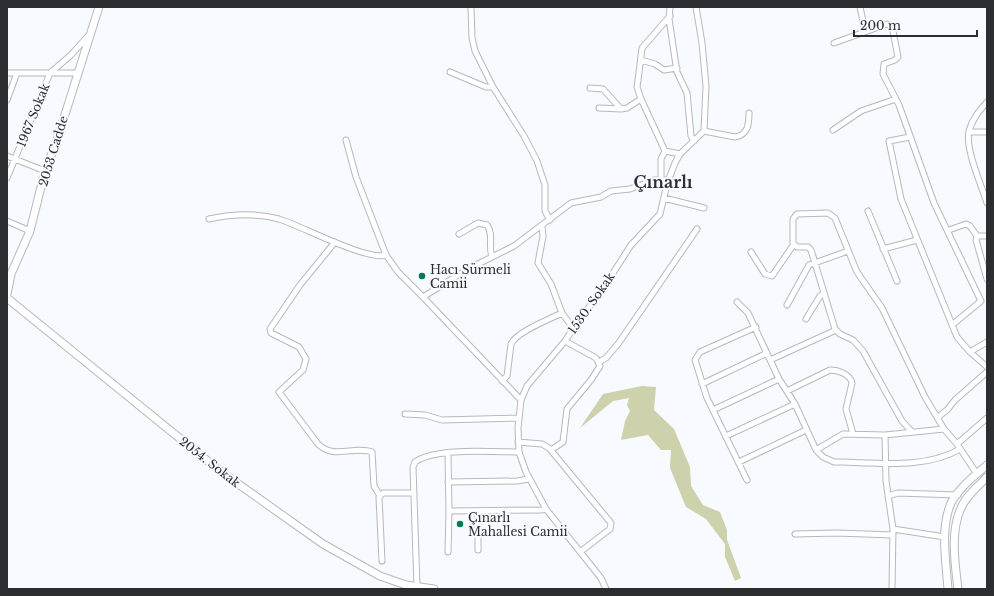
<svg xmlns="http://www.w3.org/2000/svg" width="994" height="596" font-family="'Libre Baskerville',serif">
	<style>
		.green { fill: #cdd1ac }
		.lines { fill: none; stroke-linecap: round; stroke-linejoin: round }
		.street-casing { stroke: #b4b9c0; stroke-width: 7 }
		.secondary-casing { stroke: #b4b9c0; stroke-width: 9 }
		.street { stroke: #fff; stroke-width: 5 }
		.secondary { stroke: #fff; stroke-width: 7 }
		.poi-dot { fill: #017a57; stroke: #f7faff; stroke-width: 1.5 }
		.labels { text-anchor: middle; dominant-baseline: central; stroke-width: 4; stroke-linejoin: round; paint-order: stroke }
		.street-label { font-size: 12px; fill: #2c2d30; stroke: #f7faff }
		.poi-label { font-size: 12px; fill: #2c2d30; stroke: #f7faff; text-anchor: start }
		.district-label { font-size: 16px; font-weight: bold; fill: #2c3035; stroke: #f7faff }
	</style>
	<rect width="100%" height="100%" fill="#f7faff"/>
	<!-- green -->
	<path class="green" d="M642,386L656,387L654,410L674,429L690,467L691,486L703,505L720,512L727,530V540L741,578L735,581L725,557V544L706,519L686,507L670,468L671,450H661L648,435L621,440L625,421L630,411L627,405L629,398L613,401L580,428L603,394Z"/>
	<g class="lines">
		<!-- street casing -->
		<g class="street-casing">
			<path id="street" d="M471,7L472,38L475,51L493,87L524,136L537,161L545,185V211L550,220
				M670,7L669,19L677,72L687,93L691,136L694,141
				M860,7L865,31
				M670,16L642,48L638,80L637,87L641,99L665,151L680,154
				M834,43L887,24L892,26L898,57L895,60L884,64L883,74L899,105L934,203L981,301L952,325
				M641,60L655,64L664,70L677,68
				M450,72L486,87H493
				M7,73H77
				M590,88L603,89L621,109L627,108L641,99
				M7,100L17,73
				M987,102C980,110 972,119 969,131C965,149 981,184 987,203
				M599,108L621,109
				M833,130L861,111L896,99
				M704,131L735,137C748,135 749,124 749,113
				M969,132H987
				M910,137L889,141L901,199L957,337L970,352L987,367
				M346,140L356,177L386,255L398,272L423,297L466,270L514,246L571,203L601,197L611,191L630,189L654,180H668
				M7,156L45,171
				M7,178L50,73L71,55L88,36
				M661,180V159L665,151
				M664,198L704,208
				M868,211L897,281
				M209,219C232,214 257,213 279,219C302,226 366,261 386,255
				M7,221L30,231
				M542,226L543,236L538,263L551,284L562,313L573,328
				M949,230L966,224L970,226L977,236H987
				M459,234L478,223L487,225C494,234 488,247 492,257
				M977,236L976,240L987,279
				M335,242L300,285L270,329L271,333L299,347L306,359L303,370L279,392L318,444C334,460 355,445 372,452L374,486L380,496
				M883,249L917,240
				M751,252L765,274L772,276L794,244
				M423,297L521,400
				M737,302L748,313L779,379L795,404L816,450L823,457L834,462H841C880,463 926,469 960,449
				M787,305L809,265L848,251
				M806,319L820,296L824,293
				M970,352L987,342
				M770,360L836,330
				M599,362L606,358L618,344L697,229
				M502,381L507,376L511,344C516,332 550,319 562,313
				M702,384L767,353
				M787,391L830,370C838,370 850,374 852,383L846,409L853,434
				M713,410L779,379
				M405,414L425,415L442,420L519,418
				M938,417L947,410L955,400L987,372
				M912,432L902,421L863,351L853,340L840,334L835,329L811,250L808,247H797L793,243V219L797,214L828,213L835,218L857,272L882,308L925,397L944,429L957,444L977,474
				M885,435L886,481L893,529L892,589
				M726,436L795,404
				M518,442L542,444L549,448L611,523L610,529L580,552
				M957,444L987,418
				M551,450L563,442L567,409L591,380L600,366L596,358L565,341
				M816,450L843,434L885,435L944,429
				M448,453L449,511L541,510L546,509
				M739,462L806,430
				M747,480L707,398L695,360L700,352L756,327
				M448,482L517,481L529,479
				M888,496L898,493L958,495
				M478,511V550
				M893,529L945,537
				M795,534L837,533L893,535
				M448,552L449,511
				M382,561L379,497L383,493H414
				M417,587L413,467L415,462C435,447 494,452 519,452
				M606,589L601,578L546,509L526,472L519,452L518,428L521,400L527,386L565,341L583,314L597,298L631,245L660,214L667,184L675,163L680,154L704,131L706,86L702,43L696,7"/>
		</g>
		<!-- secondary casing -->
		<g class="secondary-casing">
			<path id="secondary" d="M7,294L11,274L30,231L45,171L56,143L99,7
				M7,298L220,471L323,544L380,576L406,585L434,589
				M948,589C946,562 940,529 951,503C958,489 975,475 987,465
				M958,589C955,564 950,532 961,508C966,496 978,486 987,477"/>
		</g>
		<!-- street -->
		<use href="#street" class="street"/>
		<!-- secondary -->
		<use href="#secondary" class="secondary"/>
	</g>
	<!-- markers -->
	<g class="poi-dot">
		<circle cx="422" cy="276" r="4"/>
		<circle cx="460" cy="524" r="4"/>
	</g>
	<g class="labels">
		<!-- street labels -->
		<g class="street-label">
			<text transform="translate(33 115) rotate(-68)">1967 Sokak</text>
			<text transform="translate(53 151) rotate(-73)">2053 Cadde</text>
			<text transform="translate(591 303) rotate(-55)">1530. Sokak</text>
			<text transform="translate(210 462) rotate(38)">2054. Sokak</text>
		</g>
		<!-- poi labels -->
		<g class="poi-label">
			<text x="430" y="269">Hacı Sürmeli<tspan x="430" dy="14">Camii</tspan></text>
			<text x="468" y="517">Çınarlı<tspan x="468" dy="14">Mahallesi Camii</tspan></text>
		</g>
		<!-- district labels -->
		<g class="district-label">
			<text x="663" y="182">Çınarlı</text>
		</g>
	</g>
	<!-- border -->
	<rect width="994" height="596" fill="none" stroke="#2c2d30" stroke-width="16"/>
	<!-- scale -->
	<path d="M854 30v6h123v-6" fill="none" stroke="#2c2d30" stroke-width="2"/>
	<text x="860" y="30" font-size="12" fill="#2c2d30" stroke="#f7faff" stroke-width="3" paint-order="stroke">200 m</text>
</svg>
